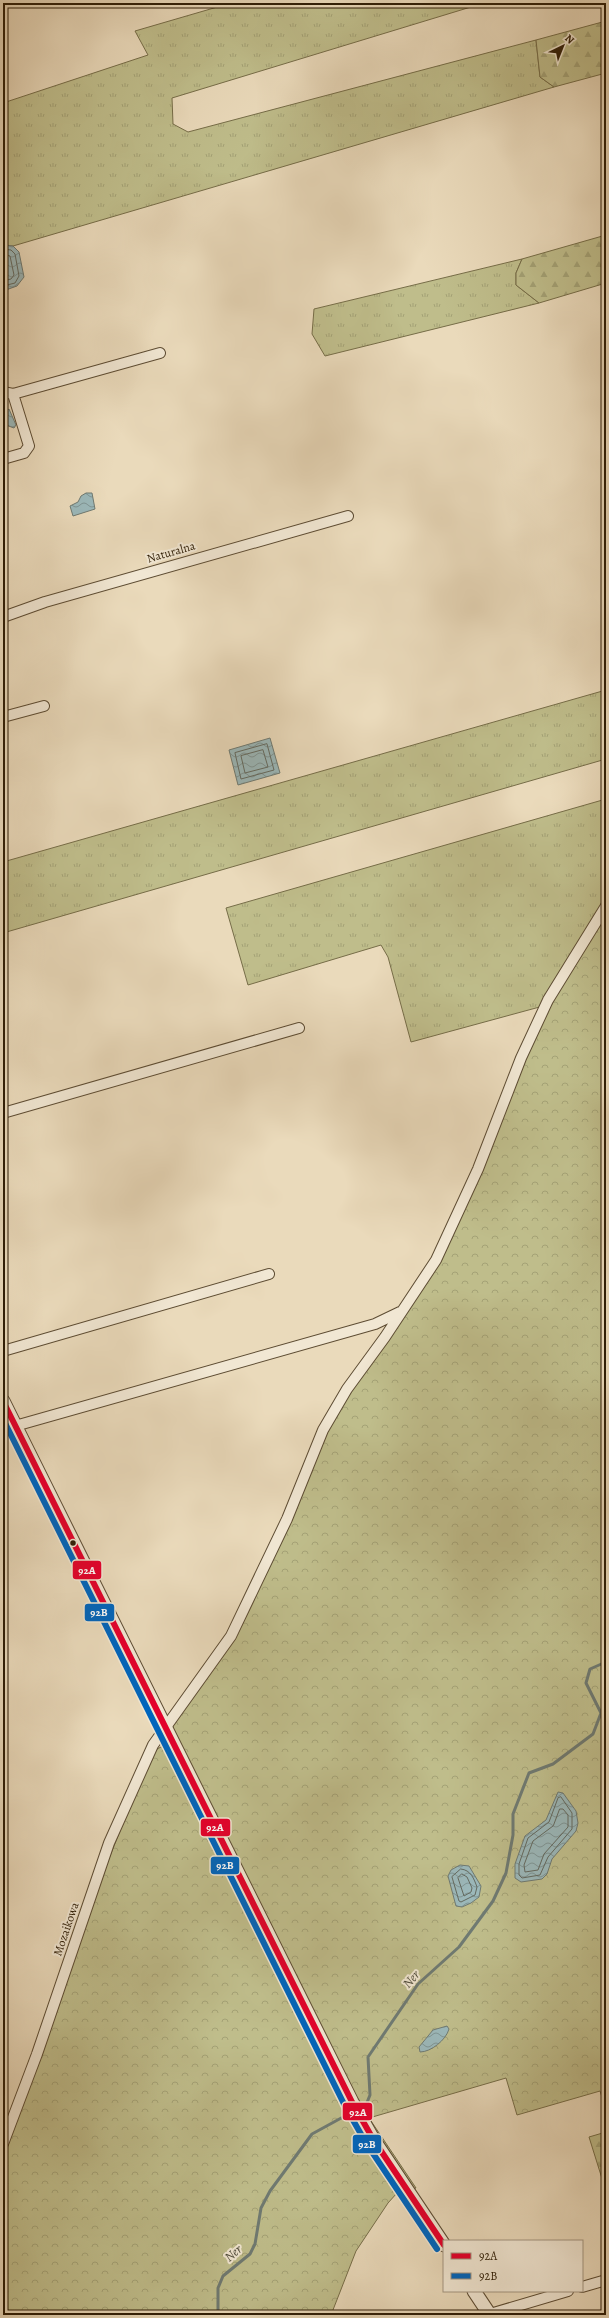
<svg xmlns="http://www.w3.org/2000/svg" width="609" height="2318" font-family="Alegreya,serif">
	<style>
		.grass { fill: url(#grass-tufts); stroke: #766d48 }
		.forest { fill: url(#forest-firs); stroke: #766d48 }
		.park { fill: url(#park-crowns); stroke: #766d48 }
		.water { fill: url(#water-waves); stroke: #6f7a72 }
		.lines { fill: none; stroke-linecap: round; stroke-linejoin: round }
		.shore { stroke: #646a60; stroke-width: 1 }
		.stream { stroke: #6f7a72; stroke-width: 3 }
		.minor-casing { stroke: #5d4c33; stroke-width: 12 }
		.tertiary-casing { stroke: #5d4c33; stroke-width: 15 }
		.minor { stroke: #f1e7d3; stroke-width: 10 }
		.tertiary { stroke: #f1e7d3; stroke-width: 13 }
		.bus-1-casing { stroke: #f1e7d3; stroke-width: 9 }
		.bus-2-casing { stroke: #f1e7d3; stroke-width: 9 }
		.bus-1 { stroke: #e4002b; stroke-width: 6 }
		.bus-2 { stroke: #0065bd; stroke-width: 6 }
		.bus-dot { fill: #2e1d06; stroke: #f1e7d3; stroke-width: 1.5 }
		.labels { text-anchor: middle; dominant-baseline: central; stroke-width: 4; stroke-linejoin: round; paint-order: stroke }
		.street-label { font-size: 12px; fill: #2e1d06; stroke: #f1e7d3 }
		.water-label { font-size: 13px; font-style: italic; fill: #4f4c3c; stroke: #f1e7d3 }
		.line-badge { stroke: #f1e7d3; stroke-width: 1.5 }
		.badge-label { font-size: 11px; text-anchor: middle; font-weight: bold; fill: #fff }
	</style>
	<defs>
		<pattern id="grass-tufts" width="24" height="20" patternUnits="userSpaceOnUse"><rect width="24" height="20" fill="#bfbd8b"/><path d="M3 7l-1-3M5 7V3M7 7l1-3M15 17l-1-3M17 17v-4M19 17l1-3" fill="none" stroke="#a4a276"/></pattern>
		<pattern id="forest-firs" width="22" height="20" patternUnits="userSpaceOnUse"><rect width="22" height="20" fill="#bfbd8b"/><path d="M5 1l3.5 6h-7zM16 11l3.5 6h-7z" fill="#a4a276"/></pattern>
		<pattern id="park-crowns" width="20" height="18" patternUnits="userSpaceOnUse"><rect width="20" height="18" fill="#bfbd8b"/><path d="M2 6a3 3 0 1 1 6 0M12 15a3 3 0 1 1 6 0" fill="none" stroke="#a4a276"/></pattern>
		<pattern id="water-waves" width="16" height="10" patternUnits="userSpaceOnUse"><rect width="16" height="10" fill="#9bb8ba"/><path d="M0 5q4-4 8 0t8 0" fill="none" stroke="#7f9595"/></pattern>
	</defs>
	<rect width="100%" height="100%" fill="#eadabb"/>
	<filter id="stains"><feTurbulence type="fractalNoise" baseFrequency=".005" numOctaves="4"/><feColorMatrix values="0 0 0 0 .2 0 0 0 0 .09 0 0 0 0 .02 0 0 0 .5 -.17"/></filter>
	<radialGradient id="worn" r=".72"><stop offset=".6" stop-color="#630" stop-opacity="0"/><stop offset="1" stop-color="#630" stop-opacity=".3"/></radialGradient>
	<!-- grass -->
	<path class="grass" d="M231,3H484L172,98L173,124L188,132L536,40L540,77L554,87L13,246L3,245V103L148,55L135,31Z
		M522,259L516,273V285L539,303L325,356L312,334L314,309Z
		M606,690V759L3,933V862Z
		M606,799V1035L569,999L411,1042L388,957L381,945L248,985L226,908Z"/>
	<!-- forest -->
	<path class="forest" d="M606,21V73L554,87L540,77L536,40Z
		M606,235V283L539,303L516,285V273L522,259Z
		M606,2132V2185H604L589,2137Z"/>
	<!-- park -->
	<path class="park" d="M606,914V2110L600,2091L517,2115L506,2078L369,2118L416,2188L397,2193L388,2203L356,2251L331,2315H3V2155L37,2064L108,1861L143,1773L157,1749L163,1746L172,1719L223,1650L332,1418L430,1272L547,1001Z"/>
	<!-- water -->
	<path class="water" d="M3,245L13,246L19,252L24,277L17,286L3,291Z
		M9,409L16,425L14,428L3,424V414Z
		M86,493H92L95,509L73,516L70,506L78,502L81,496Z
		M270,738L280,773L238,785L229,750Z
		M558,1792L563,1793L576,1811L578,1823L576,1831L552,1859L547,1874L542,1879L521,1882L515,1878V1864L525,1836L546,1820Z
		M460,1865L469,1866L481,1886L479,1897L471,1903L462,1907L456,1906L448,1876L451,1870Z
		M447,2026L449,2029C446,2040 431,2052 420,2052L419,2047L433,2030Z"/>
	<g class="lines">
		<!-- shore -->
		<path class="shore" d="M3,249L11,250L15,254L19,276L15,283L3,286
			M3,254L10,256L14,275L11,279L3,281
			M267,744L274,770L241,779L235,753Z
			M263,750L268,767L245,773L241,756Z
			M561,1797L572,1813V1829L548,1857L540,1875L522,1878L519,1875V1864L528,1838L549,1822L558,1798Z
			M560,1809H563L568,1815V1827L544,1854L538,1870L525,1872L524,1865L533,1841L553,1826Z
			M461,1869C471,1870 474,1879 477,1887L475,1895L461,1902L459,1901L452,1877Z
			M462,1874L467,1877L472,1888L471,1892L464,1896L458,1878Z"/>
		<!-- stream -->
		<path class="stream" d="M359,2109L366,2105L370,2095L368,2057L418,1984L459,1947L493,1901L506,1873L513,1835V1814L529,1773L553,1764L593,1734L601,1713L586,1683L590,1669L606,1662
			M218,2315V2288L223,2276L250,2254L255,2244L261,2208L270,2191L312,2134L354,2111"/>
		<!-- minor casing -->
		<g class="minor-casing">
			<path id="minor" d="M3,392L13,394L160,353
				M3,459L24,453L29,446L13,394
				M3,617L45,602L348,516
				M3,717L44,706
				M3,1113L299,1028
				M3,1351L269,1274
				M15,1426L375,1324L400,1312
				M3,2144L37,2054L109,1843L153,1745L231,1636L287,1519L323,1430L347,1389L385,1337L436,1260L478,1169L521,1058L548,1000L606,906
				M582,2287L606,2280
				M490,2314L568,2291"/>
		</g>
		<!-- tertiary casing -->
		<g class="tertiary-casing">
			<path id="tertiary" d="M3,1401L352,2102L373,2139L444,2245
				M474,2291L490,2315"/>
		</g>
		<!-- minor -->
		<use href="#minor" class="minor"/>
		<!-- tertiary -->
		<use href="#tertiary" class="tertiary"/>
		<!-- bus-1 casing -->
		<g class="bus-1-casing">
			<path id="bus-1" d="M3,1401L352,2102L373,2139L444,2245"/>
		</g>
		<!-- bus-2 casing -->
		<g class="bus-2-casing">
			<path id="bus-2" d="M3,1419L345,2106L366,2143L437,2249"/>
		</g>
		<!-- bus-1 -->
		<use href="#bus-1" class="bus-1"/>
		<!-- bus-2 -->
		<use href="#bus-2" class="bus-2"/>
	</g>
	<!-- markers -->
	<circle class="bus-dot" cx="73" cy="1543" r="3.5"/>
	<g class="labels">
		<!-- street labels -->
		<g class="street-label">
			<text transform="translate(171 552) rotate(-16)">Naturalna</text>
			<text transform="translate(66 1929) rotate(-71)">Mozaikowa</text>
		</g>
		<!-- water labels -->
		<g class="water-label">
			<text transform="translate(411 1979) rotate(-49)">Ner</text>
			<text transform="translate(233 2253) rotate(-41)">Ner</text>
		</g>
	</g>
	<g class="line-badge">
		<rect x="72" y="1560" width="30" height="20" rx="4" fill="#e4002b"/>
		<rect x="84" y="1603" width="31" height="19" rx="4" fill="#0065bd"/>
		<rect x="200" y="1818" width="31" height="19" rx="4" fill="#e4002b"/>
		<rect x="210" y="1856" width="30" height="19" rx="4" fill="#0065bd"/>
		<rect x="342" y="2102" width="31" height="19" rx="4" fill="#e4002b"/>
		<rect x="352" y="2134" width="30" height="20" rx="4" fill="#0065bd"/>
	</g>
	<g class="badge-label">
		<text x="87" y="1574">92A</text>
		<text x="99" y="1616">92B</text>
		<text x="215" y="1831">92A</text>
		<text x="225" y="1869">92B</text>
		<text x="358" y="2116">92A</text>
		<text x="367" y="2148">92B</text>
	</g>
	<!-- margin -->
	<rect width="609" height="2318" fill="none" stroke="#eadabb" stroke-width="16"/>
	<rect x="4" y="4" width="601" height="2310" fill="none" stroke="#2e1d06" stroke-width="2"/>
	<rect x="8" y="8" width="593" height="2302" fill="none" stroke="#2e1d06"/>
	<!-- legend -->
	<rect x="443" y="2240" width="140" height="52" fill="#f1e7d3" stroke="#a39681"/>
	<rect x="451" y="2253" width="20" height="6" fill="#e4002b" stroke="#a39681"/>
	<text x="479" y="2260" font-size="12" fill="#2e1d06">92A</text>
	<rect x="451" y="2273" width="20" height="6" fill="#0065bd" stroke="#a39681"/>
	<text x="479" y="2280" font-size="12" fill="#2e1d06">92B</text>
	<!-- north arrow -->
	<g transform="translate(563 46) rotate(43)" stroke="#f1e7d3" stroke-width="3" paint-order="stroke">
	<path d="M0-3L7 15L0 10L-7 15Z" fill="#2e1d06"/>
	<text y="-6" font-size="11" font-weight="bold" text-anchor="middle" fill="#2e1d06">N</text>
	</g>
	<rect width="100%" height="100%" filter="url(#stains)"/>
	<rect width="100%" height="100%" fill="url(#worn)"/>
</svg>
